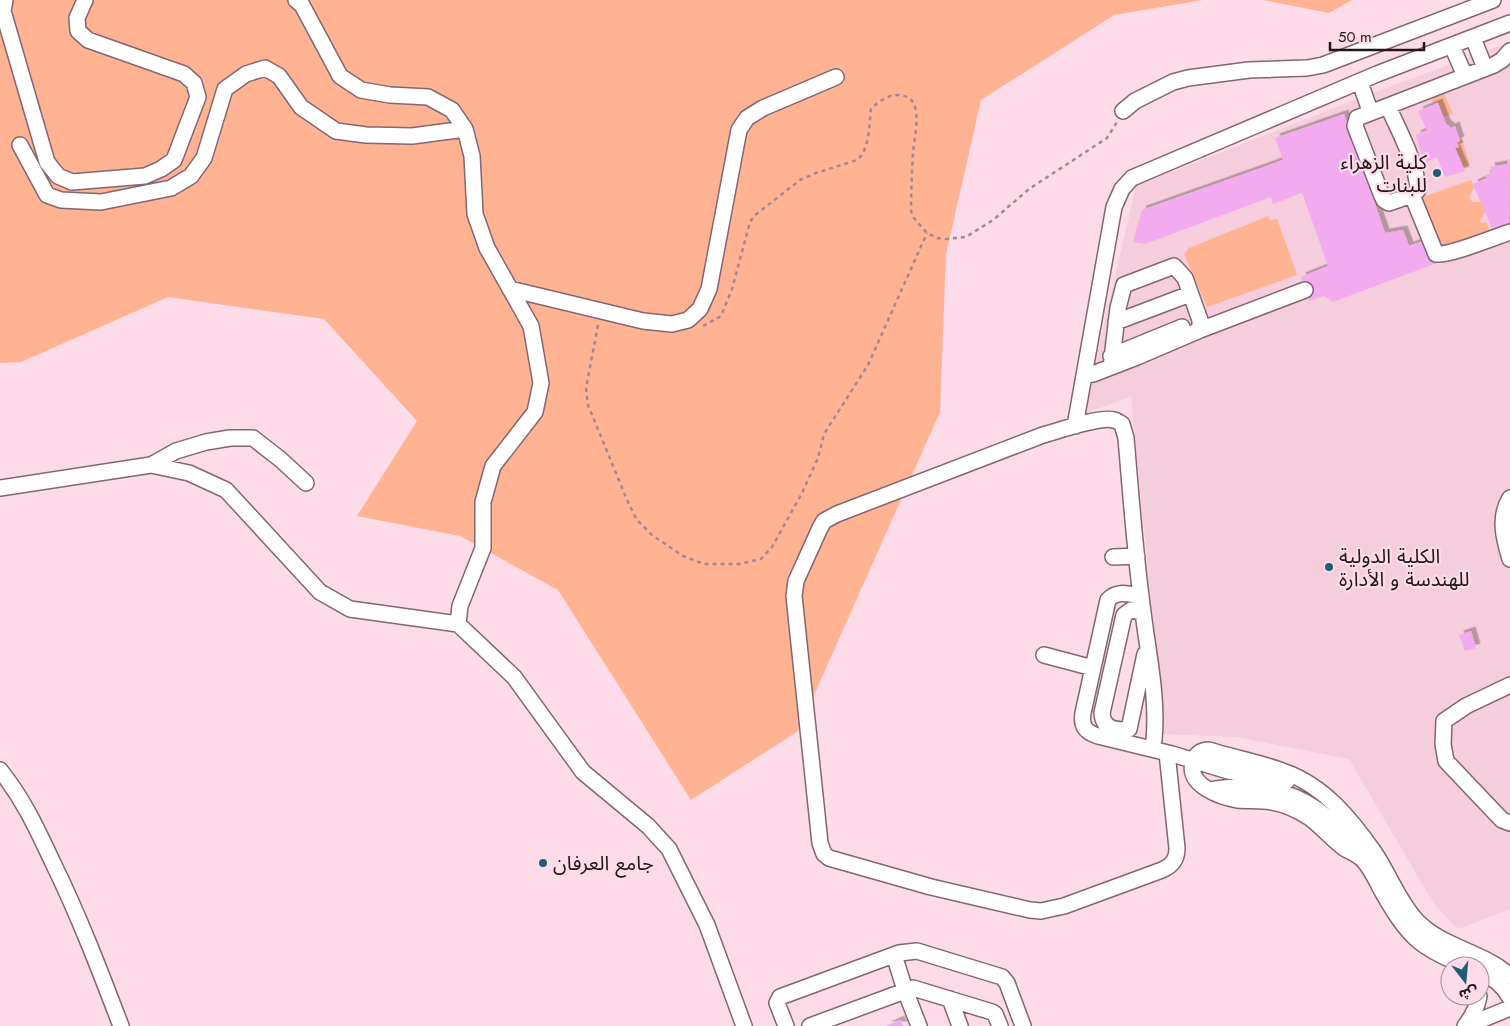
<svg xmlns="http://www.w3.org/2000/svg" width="1510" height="1026" font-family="Jost,'Noto Sans Arabic',sans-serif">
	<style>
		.built { fill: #f6cddc }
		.green { fill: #ffb392 }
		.building { fill: #f2abef; filter: url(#shadow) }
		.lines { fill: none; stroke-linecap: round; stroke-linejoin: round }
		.minor-casing { stroke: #836671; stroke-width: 18 }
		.path { stroke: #a28992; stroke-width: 2.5; stroke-dasharray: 4 4; stroke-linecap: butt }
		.minor { stroke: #fff; stroke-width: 15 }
		.poi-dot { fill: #205e75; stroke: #fddbe8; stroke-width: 2 }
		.labels { text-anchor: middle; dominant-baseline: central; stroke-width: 4.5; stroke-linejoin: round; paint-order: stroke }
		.poi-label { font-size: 20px; fill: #21161a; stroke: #fddbe8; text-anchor: start }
	</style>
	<defs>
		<filter id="shadow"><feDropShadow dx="4.5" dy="-4.5" stdDeviation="0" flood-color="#0004"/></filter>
	</defs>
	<rect width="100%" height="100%" fill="#fddbe8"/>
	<!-- built -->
	<path class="built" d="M1510,42V909L1458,929L1434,904L1349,759L1237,737L1160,734L1163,722L1131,396L1087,413V399L1136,186L1365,96Z"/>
	<!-- green -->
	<path class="green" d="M0,0H1203L1114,15L981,100L946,254L940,412L798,731L691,800L558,590L460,536L357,516L417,421L324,319L168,297L21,362L0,363Z
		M1263,0H1352L1329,13Z
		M1444,93L1453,114L1443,117L1438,103L1437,102L1433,103L1431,97Z
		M1462,140L1470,165L1463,167L1455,148L1459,147L1457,142Z
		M1471,180L1474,187L1469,197L1472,202H1481L1485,211L1480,221L1481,223L1486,222L1491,233L1488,237L1478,235L1440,251L1420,198Z
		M1268,216L1270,220L1277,219L1297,275L1207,307L1184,254L1189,248Z"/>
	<!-- building -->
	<path class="building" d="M1438,103L1446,124L1451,128L1455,126L1460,141L1457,142L1459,147L1455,148L1465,171L1445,177L1437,157L1424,163L1416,135L1427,130L1418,111Z
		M1344,114L1385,233L1403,230L1409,246L1428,239L1437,263L1333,302L1324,296L1310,301L1301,277L1328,266L1302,193L1273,204L1271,197L1145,244L1133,242L1142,210L1283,160L1275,138Z
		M1510,160L1509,227L1494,233L1473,184L1487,178L1485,175L1492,173L1490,167L1508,164L1507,161Z
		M1471,631L1476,648L1465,651L1459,635Z
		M900,1020L903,1026H886Z"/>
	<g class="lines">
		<!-- minor casing -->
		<g class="minor-casing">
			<path id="minor" d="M5,0L3,11L47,162L58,176L72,182L145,176L161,169L174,160L198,97L194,83L184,74L88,40L78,31L77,18L85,0
				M296,0L302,5L340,76L361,90L390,95L428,97L452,110L465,129L472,156L475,214L487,248L531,326L541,383L535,412L493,466L483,502V548L460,606L458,624
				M1473,38L1485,68
				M1452,46L1465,76
				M1360,82L1370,111
				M1388,106C1399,132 1416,160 1418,190L1412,195L1389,203L1384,200L1382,196L1355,126L1357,118L1494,65L1502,60L1510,51
				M1123,111L1135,101L1173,82L1188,78L1249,70L1307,68L1323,65L1493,0
				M20,145L47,195L61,200L101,202L171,188L191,176L204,158L225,89L246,74L265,68L279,76L301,107L336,131L366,135L412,136L465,129
				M1412,195L1436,254C1449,256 1495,237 1510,232
				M510,289L643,321L672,324L688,320L700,309L709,289L739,130L747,118L763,108L836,77
				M1116,322L1190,294
				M1111,356L1182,327
				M1111,367L1118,308L1124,285L1174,266L1185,278L1200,320V330
				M1084,375L1093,374L1137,357L1200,330L1305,290
				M1075,426L1114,207L1122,189L1132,178L1377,74L1510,23
				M151,465L176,451L206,442L230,438H253L280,459L306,483
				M0,488L151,465L189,473L226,490L320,592L350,609L458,624L514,677L583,772L648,826L669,849L707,925L744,1026
				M1510,498C1498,517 1504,539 1510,559
				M1113,557L1137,556
				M1141,596C1128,594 1117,590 1108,600L1083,713C1081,726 1085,732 1098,736L1172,754L1228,771L1287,781
				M1044,655L1093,668
				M1510,685L1466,706L1444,721L1443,744L1446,761L1502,820L1510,823
				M1129,729C1116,731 1103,729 1102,713L1124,615L1131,610L1143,612
				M1129,729L1145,654
				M1154,740C1158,697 1148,654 1143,612C1135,554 1131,496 1126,438L1122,424C1120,423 1116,420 1114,420C1100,416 1058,431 1043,435L837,514L824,521L820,528L796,581L794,596L820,843L824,854L829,858L931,887L1030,910L1041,911L1064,906L1162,870C1173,865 1177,859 1177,848L1167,753
				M0,770C24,800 37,829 53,863C79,916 100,971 121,1026
				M1209,790C1272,779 1321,797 1356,851
				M894,955L905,990L919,1026
				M1466,966C1419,948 1408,936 1383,893C1377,882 1370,866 1361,858C1356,854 1349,851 1344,848C1332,839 1322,827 1310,818C1298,810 1285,804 1272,802C1260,800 1249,801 1238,800C1220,797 1187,785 1193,763C1195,754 1201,750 1209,750C1234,758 1260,762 1285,772C1324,786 1351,819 1374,852C1389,874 1398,900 1416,920C1442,948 1483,951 1510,976
				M1480,972C1493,977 1504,986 1510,998
				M950,999L960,1026
				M786,1026L777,1003L780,997L899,953L917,951L1002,977L1007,983L1023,1026
				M810,1026L913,988L992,1012L995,1014L1000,1026
				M1465,1026C1473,1016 1477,1008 1479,996
				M1466,1026L1510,1008"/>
		</g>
		<!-- path -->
		<path class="path" d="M598,325L586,388L588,405L627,500L637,520L652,535L683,556L704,564H739L761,559L772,547L801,495L818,458L824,434L868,365L927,233
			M703,326L721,316L732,289L750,222L754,216L800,180L816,173L857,160C870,150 869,124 871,109C878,102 887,95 898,95C906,95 913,99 915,107C919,121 914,139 913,153C912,172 911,191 911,211L914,218L927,233L937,238L946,239L966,237L993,220L1029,189L1107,138L1117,122"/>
		<!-- minor -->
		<use href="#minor" class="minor"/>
	</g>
	<!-- markers -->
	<g class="poi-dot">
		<circle cx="1437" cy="173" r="5"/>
		<circle cx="1329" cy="567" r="5"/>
		<circle cx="543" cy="863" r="5"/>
	</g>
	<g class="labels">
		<!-- poi labels -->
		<g class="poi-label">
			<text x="1427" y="162" text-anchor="end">كلية الزهراء<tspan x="1427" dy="23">للبنات</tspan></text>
			<text x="1339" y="556">الكلية الدولية<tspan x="1339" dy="23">للهندسة و الأدارة</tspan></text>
			<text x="553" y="863">جامع العرفان</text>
		</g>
	</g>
	<!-- north arrow -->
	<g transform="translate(1465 981) rotate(164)"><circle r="24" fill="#fddbe8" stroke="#a58c96"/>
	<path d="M0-4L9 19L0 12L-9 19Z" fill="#205e75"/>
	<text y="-8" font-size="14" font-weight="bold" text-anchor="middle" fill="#21161a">ش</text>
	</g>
	<!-- scale -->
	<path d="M1330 42v8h94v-8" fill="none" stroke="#21161a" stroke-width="2.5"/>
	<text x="1338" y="42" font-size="15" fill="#21161a" stroke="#fddbe8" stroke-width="4" paint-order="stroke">50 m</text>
</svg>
